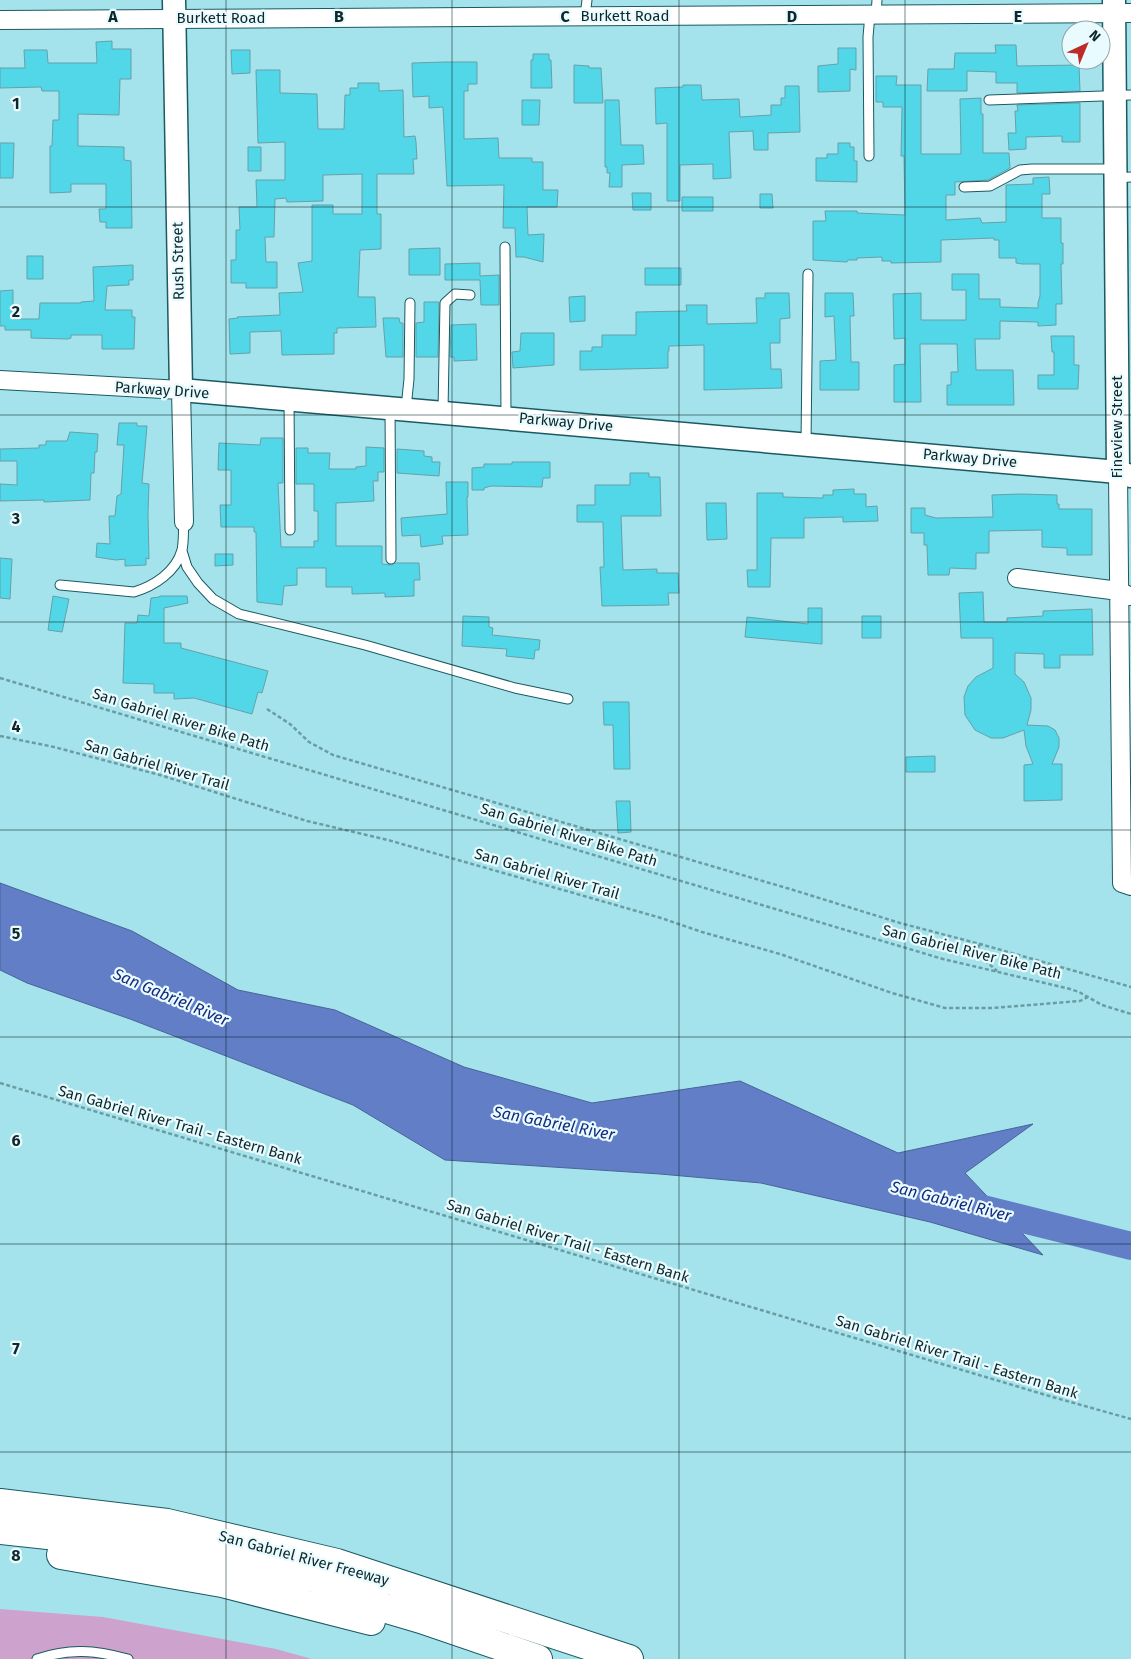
<svg xmlns="http://www.w3.org/2000/svg" width="1131" height="1659" font-family="'Fira Sans',sans-serif">
	<style>
		.green { fill: #cda2cc }
		.water { fill: #627ec7; stroke: #486498 }
		.lines { fill: none; stroke-linecap: round; stroke-linejoin: round }
		.river { stroke: #627ec7; stroke-width: 28 }
		.building { fill: #51d7e8; stroke: #65a1aa }
		.service-casing { stroke: #1a5a62; stroke-width: 11 }
		.minor-casing { stroke: #1a5a62; stroke-width: 20 }
		.tertiary-casing { stroke: #1a5a62; stroke-width: 25 }
		.motorway-casing { stroke: #1a5a62; stroke-width: 30 }
		.path { stroke: #6b9ca2; stroke-width: 2.5; stroke-dasharray: 4 2.5; stroke-linecap: butt }
		.service { stroke: #fff; stroke-width: 9 }
		.minor { stroke: #fff; stroke-width: 18 }
		.tertiary { stroke: #fff; stroke-width: 22 }
		.motorway { stroke: #fff; stroke-width: 28 }
		.grid { fill: none; stroke: #0d272a; stroke-width: 1; stroke-opacity: 0.55 }
		.labels { text-anchor: middle; dominant-baseline: central; stroke-width: 4.5; stroke-linejoin: round; paint-order: stroke }
		.street-label { font-size: 15px; fill: #0d272a; stroke: #e9fbfe }
		.water-label { font-size: 16px; font-style: italic; fill: #14297f; stroke: #e9fbfe }
		.grid-label { font-size: 16px; text-anchor: middle; font-weight: bold; fill: #0d272a; stroke: #e9fbfe; stroke-width: 4.5; stroke-linejoin: round; paint-order: stroke }
	</style>
	<rect width="100%" height="100%" fill="#a4e3eb"/>
	<!-- green -->
	<path class="green" d="M0,1609L103,1617L276,1649L312,1659H0Z"/>
	<!-- water -->
	<path class="water" d="M0,883L132,931L238,990L335,1010L464,1067L592,1103L740,1081L898,1153L1033,1124L965,1173L1043,1255L930,1222L761,1183L660,1174L445,1160L353,1105L130,1019L27,983L0,970Z"/>
	<g class="lines">
		<!-- river -->
		<path class="river" d="M967,1205L1131,1246"/>
	</g>
	<!-- building -->
	<path class="building" d="M112,41V49H131V79H120L119,115L78,114V146L124,147V160L131,161L132,228H106V222H100L99,209H106V184H71V192L50,193V146H52L53,120H59V91H42L41,87L0,88V68H25L24,50H47L48,63H97L96,42Z
		M995,45H1016L1017,66L1079,65L1080,91L1017,93V83H996V72L967,71V91H927L928,69H954L955,53H996Z
		M838,48H856V70L850,69V91L818,92V66L838,64Z
		M231,50H250V73L232,74Z
		M533,54H549V60H551L552,88H531V60H533Z
		M445,62H477V84H468V91H464V139L498,138L499,158H532V162H543V190H558L557,207H527L528,235L544,234L543,262L524,257H516L515,228H503L504,185L447,186L443,107L429,108V96L413,97L412,63Z
		M574,65L589,66V68H601L603,103H574Z
		M256,70H280V93L317,94L318,129H344L345,95H350V88H358V83H379V91L403,90L404,137L415,136L416,142L417,159H413L414,174H377V214H381V249L360,250L358,297H375L376,327L337,328V333H334V354L282,355L281,331L250,332V353L230,354L229,319L238,318L237,317L280,315L279,293L303,292L298,263L312,261V205H333V214H362V174L323,175V201L287,202L286,198L275,199L274,237H265L266,262H277V288H246V283H231V260H236V230H240L239,207H257L256,180H285V142L258,143Z
		M876,76H897L896,85H921V154H961L960,99L981,98V114H983V153H1009L1010,168L988,180L955,182V195H946V220L980,218L982,223L1006,222V185L1033,184V178L1049,177L1050,194H1042V218H1061V243H1063V264H1061L1062,304H1056V325L1038,326V322L1000,321V339H975L976,370H1013L1014,405H947V385H951V372H958L957,344H920L921,402H894V365L905,364V338L894,339L893,294L921,293V320H966V290H952V274H979V299H1000V307L1038,308V303L1040,296V264H1022L1016,263V258H999V240H994V238L941,240V262L891,263V261H882V257L857,258V260H848L847,262L813,260V221H826L825,211H857V213L905,215L904,156H901L902,107H883V102H876Z
		M683,85H701L702,100L739,99L740,117L771,115V105H781V98H785V86H799L800,132L768,133V150H754L753,131L729,132L731,178L713,179V164L680,165V201H667V123L656,124L655,88L683,87Z
		M522,100H540L539,125H522Z
		M605,100H619L621,145H643L644,164L622,165V187H609L610,173H607V167H605Z
		M1080,103V142H1062V136L1026,137V149L1009,150L1008,133H1016L1015,111H1018L1017,105Z
		M0,143H14L13,178H0Z
		M838,143H850V147H854V161H857V182L816,181V158H827V154H838Z
		M248,147H261V171H248Z
		M632,193H651V210H633Z
		M760,194H772L773,208H760Z
		M682,197H713V211H682Z
		M440,248V275H409V249Z
		M27,256H43V279H27Z
		M480,263V276L499,275V305H481L480,280H445V264Z
		M133,265V280H129V285L107,286L105,310H132V317H135L134,349H102V335H71V338L68,339L31,338V330H5V326H0V291L13,290V319H39L40,303H81V302L94,301L93,267Z
		M645,268H681V285H645Z
		M765,293H789L790,318L780,319V343H770L771,369H781L782,388L704,390V345L669,346V351H668V368L580,370V351H592V347H602V335H636V312L687,311L686,305H707V324L757,323L756,298H765Z
		M825,293H853L854,316H850L851,362H859V390H820V361L836,360L834,316L825,317Z
		M585,296V321L570,322L569,297Z
		M424,302H439L438,357H416V323L424,322Z
		M383,318H399L400,323H403V357H386Z
		M476,324L477,360L454,361V357H450L451,325Z
		M521,333H554V365L513,368L512,352L520,351Z
		M1051,336H1074V365H1079L1078,389H1038V375H1054V352H1052Z
		M119,423H137V426H147L142,483L149,484L148,513L149,559L146,558V565L125,566V559L116,560L96,557L97,543L110,544L109,516H115L117,496L121,494L124,445H117Z
		M70,432L98,434L97,452H95L94,473H91L90,500L44,502V500L0,501V484L17,485V461H0V449L39,448V445H46V441H67Z
		M261,438H283V483H278L281,547H314V541H318V511H314V484H296V448H308V453H330L329,469H356V467L366,466V447L384,448V472H378V481H373L374,501L336,503V546H382V564L392,565L395,563H419L420,580H414V596L385,597V593L352,594V587H326V568H297V585L284,586L282,605L257,602L256,532H254V527H221L220,505H231V470H218L219,443L260,445Z
		M397,449L424,451V456L432,457V462H440L439,476L397,473Z
		M512,462H550V478H543L542,487L491,486L484,488V490H472V468L484,467V464H512Z
		M630,473H649V477H660L661,516H621L623,570L657,569V573H678L679,593H668L669,605L602,606L600,567H604L603,522H577V505H595V485H630Z
		M446,482H468V497H467L468,535L442,536L443,544L421,547L420,535L402,536L401,518L447,514Z
		M854,489V494H866V507L877,506L878,521L843,522V517L804,518V538H771L770,587H748L747,570H757V493H783V497L823,498V495H833V490Z
		M1020,494L1057,495V504H1059V509H1092V555H1067V548L1042,547V530L989,531V553H976V569L950,568L949,575H928L927,545H924V533H911V508H925V515L936,518L993,517L992,495Z
		M706,503H726L727,539L707,540Z
		M215,554H233V565L215,566Z
		M0,558L12,559L10,599L0,598Z
		M983,592L984,622H1007V618L1043,616V611L1092,609L1093,655H1060V668H1044V654L1015,653V674L1024,682L1031,698V710L1027,725L1048,726L1055,730L1059,738V747L1052,764H1062V800L1024,801V765L1033,764L1026,746L1024,730L1003,738H991L975,730L965,715L964,697L968,686L976,677L993,668V638H961L959,593Z
		M53,596L69,599L62,632L48,630Z
		M160,596H187L188,603L164,608V643H181V648L268,671L262,693L258,692L252,714L194,698L174,699V693H154V684L123,683L125,623H137L138,615L149,616L151,598L159,597Z
		M808,608H822V644L745,637L747,617L808,624Z
		M463,616L489,617V627L493,628L492,635L540,640L539,650H535L534,659L506,656L507,649L462,646Z
		M862,616H881V638H862Z
		M603,702H629L630,769H614L613,725H604Z
		M935,756V772H906V757Z
		M616,801H630L631,832L618,833Z"/>
	<g class="lines">
		<!-- service casing -->
		<g class="service-casing">
			<path id="service" d="M876,14L877,0
				M585,16L587,0
				M989,100L1131,95
				M869,156L868,37L870,14
				M1116,178L1131,177
				M964,187L990,186L1020,170L1032,169H1115
				M505,247L506,417
				M289,399L290,530
				M390,407L391,559
				M406,408L409,379L410,303
				M443,411L445,303L455,294L470,295
				M806,443L808,274
				M182,551L187,567L198,583L213,599L239,614L365,645L515,688L568,699
				M60,585L134,592C154,586 176,572 182,550C184,541 183,531 184,522
				M37,1659C70,1648 94,1650 128,1659"/>
		</g>
		<!-- minor casing -->
		<g class="minor-casing">
			<path id="minor" d="M0,20L1131,13
				M0,380L181,390L184,522
				M1118,472L1122,883L1131,886
				M1017,578L1119,591L1129,596"/>
		</g>
		<!-- tertiary casing -->
		<g class="tertiary-casing">
			<path id="tertiary" d="M174,0L181,390C493,415 805,444 1118,472L1131,476
				M1114,0L1118,472"/>
		</g>
		<!-- motorway casing -->
		<g class="motorway-casing">
			<path id="motorway" d="M0,1503L167,1523L337,1563L629,1659
				M74,1529L194,1550L312,1577L374,1594
				M0,1530L57,1536L93,1542
				M61,1555L222,1583L371,1621
				M350,1598L421,1619L538,1659"/>
		</g>
		<!-- path -->
		<path class="path" d="M0,678L943,959L1070,989L1079,992L1102,1005L1131,1014
			M267,709L290,724L309,742L333,755L790,889L900,923L980,944L1131,987
			M0,736L54,747L160,775L307,821L388,840L661,918L702,932L780,954L892,993L945,1008H992L1080,1001L1088,997
			M980,944L977,950L986,961L997,971
			M0,1083L1056,1398L1131,1419"/>
		<!-- service -->
		<use href="#service" class="service"/>
		<!-- minor -->
		<use href="#minor" class="minor"/>
		<!-- tertiary -->
		<use href="#tertiary" class="tertiary"/>
		<!-- motorway -->
		<use href="#motorway" class="motorway"/>
	</g>
	<!-- grid -->
	<path class="grid" d="M226,0V1659M452,0V1659M679,0V1659M905,0V1659M0,207H1131M0,415H1131M0,622H1131M0,830H1131M0,1037H1131M0,1244H1131M0,1452H1131"/>
	<g class="labels">
		<!-- street labels -->
		<g class="street-label">
			<text x="625" y="16">Burkett Road</text>
			<text x="221" y="18">Burkett Road</text>
			<text transform="translate(178 261) rotate(-91)">Rush Street</text>
			<text transform="translate(162 390) rotate(4)">Parkway Drive</text>
			<text transform="translate(566 422) rotate(5)">Parkway Drive</text>
			<text transform="translate(1117 427) rotate(-90)">Fineview Street</text>
			<text transform="translate(970 458) rotate(5)">Parkway Drive</text>
			<text transform="translate(181 720) rotate(17)">San Gabriel River Bike Path</text>
			<text transform="translate(157 765) rotate(16)">San Gabriel River Trail</text>
			<text transform="translate(569 835) rotate(17)">San Gabriel River Bike Path</text>
			<text transform="translate(547 874) rotate(16)">San Gabriel River Trail</text>
			<text transform="translate(972 952) rotate(14)">San Gabriel River Bike Path</text>
			<text transform="translate(180 1125) rotate(16)">San Gabriel River Trail - Eastern Bank</text>
			<text transform="translate(568 1241) rotate(17)">San Gabriel River Trail - Eastern Bank</text>
			<text transform="translate(957 1357) rotate(17)">San Gabriel River Trail - Eastern Bank</text>
			<text transform="translate(304 1558) rotate(15)">San Gabriel River Freeway</text>
		</g>
		<!-- water labels -->
		<g class="water-label">
			<text transform="translate(171 997) rotate(23)">San Gabriel River</text>
			<text transform="translate(554 1123) rotate(11)">San Gabriel River</text>
			<text transform="translate(951 1201) rotate(14)">San Gabriel River</text>
		</g>
	</g>
	<g class="grid-label">
		<text x="113" y="22">A</text>
		<text x="339" y="22">B</text>
		<text x="565" y="22">C</text>
		<text x="792" y="22">D</text>
		<text x="1018" y="22">E</text>
		<text x="16" y="109">1</text>
		<text x="16" y="317">2</text>
		<text x="16" y="524">3</text>
		<text x="16" y="732">4</text>
		<text x="16" y="939">5</text>
		<text x="16" y="1146">6</text>
		<text x="16" y="1354">7</text>
		<text x="16" y="1561">8</text>
	</g>
	<!-- north arrow -->
	<g transform="translate(1086 45) rotate(44)"><circle r="24" fill="#e9fbfe" stroke="#91a6a9"/>
	<path d="M0-4L9 19L0 12L-9 19Z" fill="#bb2c29"/>
	<text y="-8" font-size="14" font-weight="bold" text-anchor="middle" fill="#0d272a">N</text>
	</g>
</svg>
